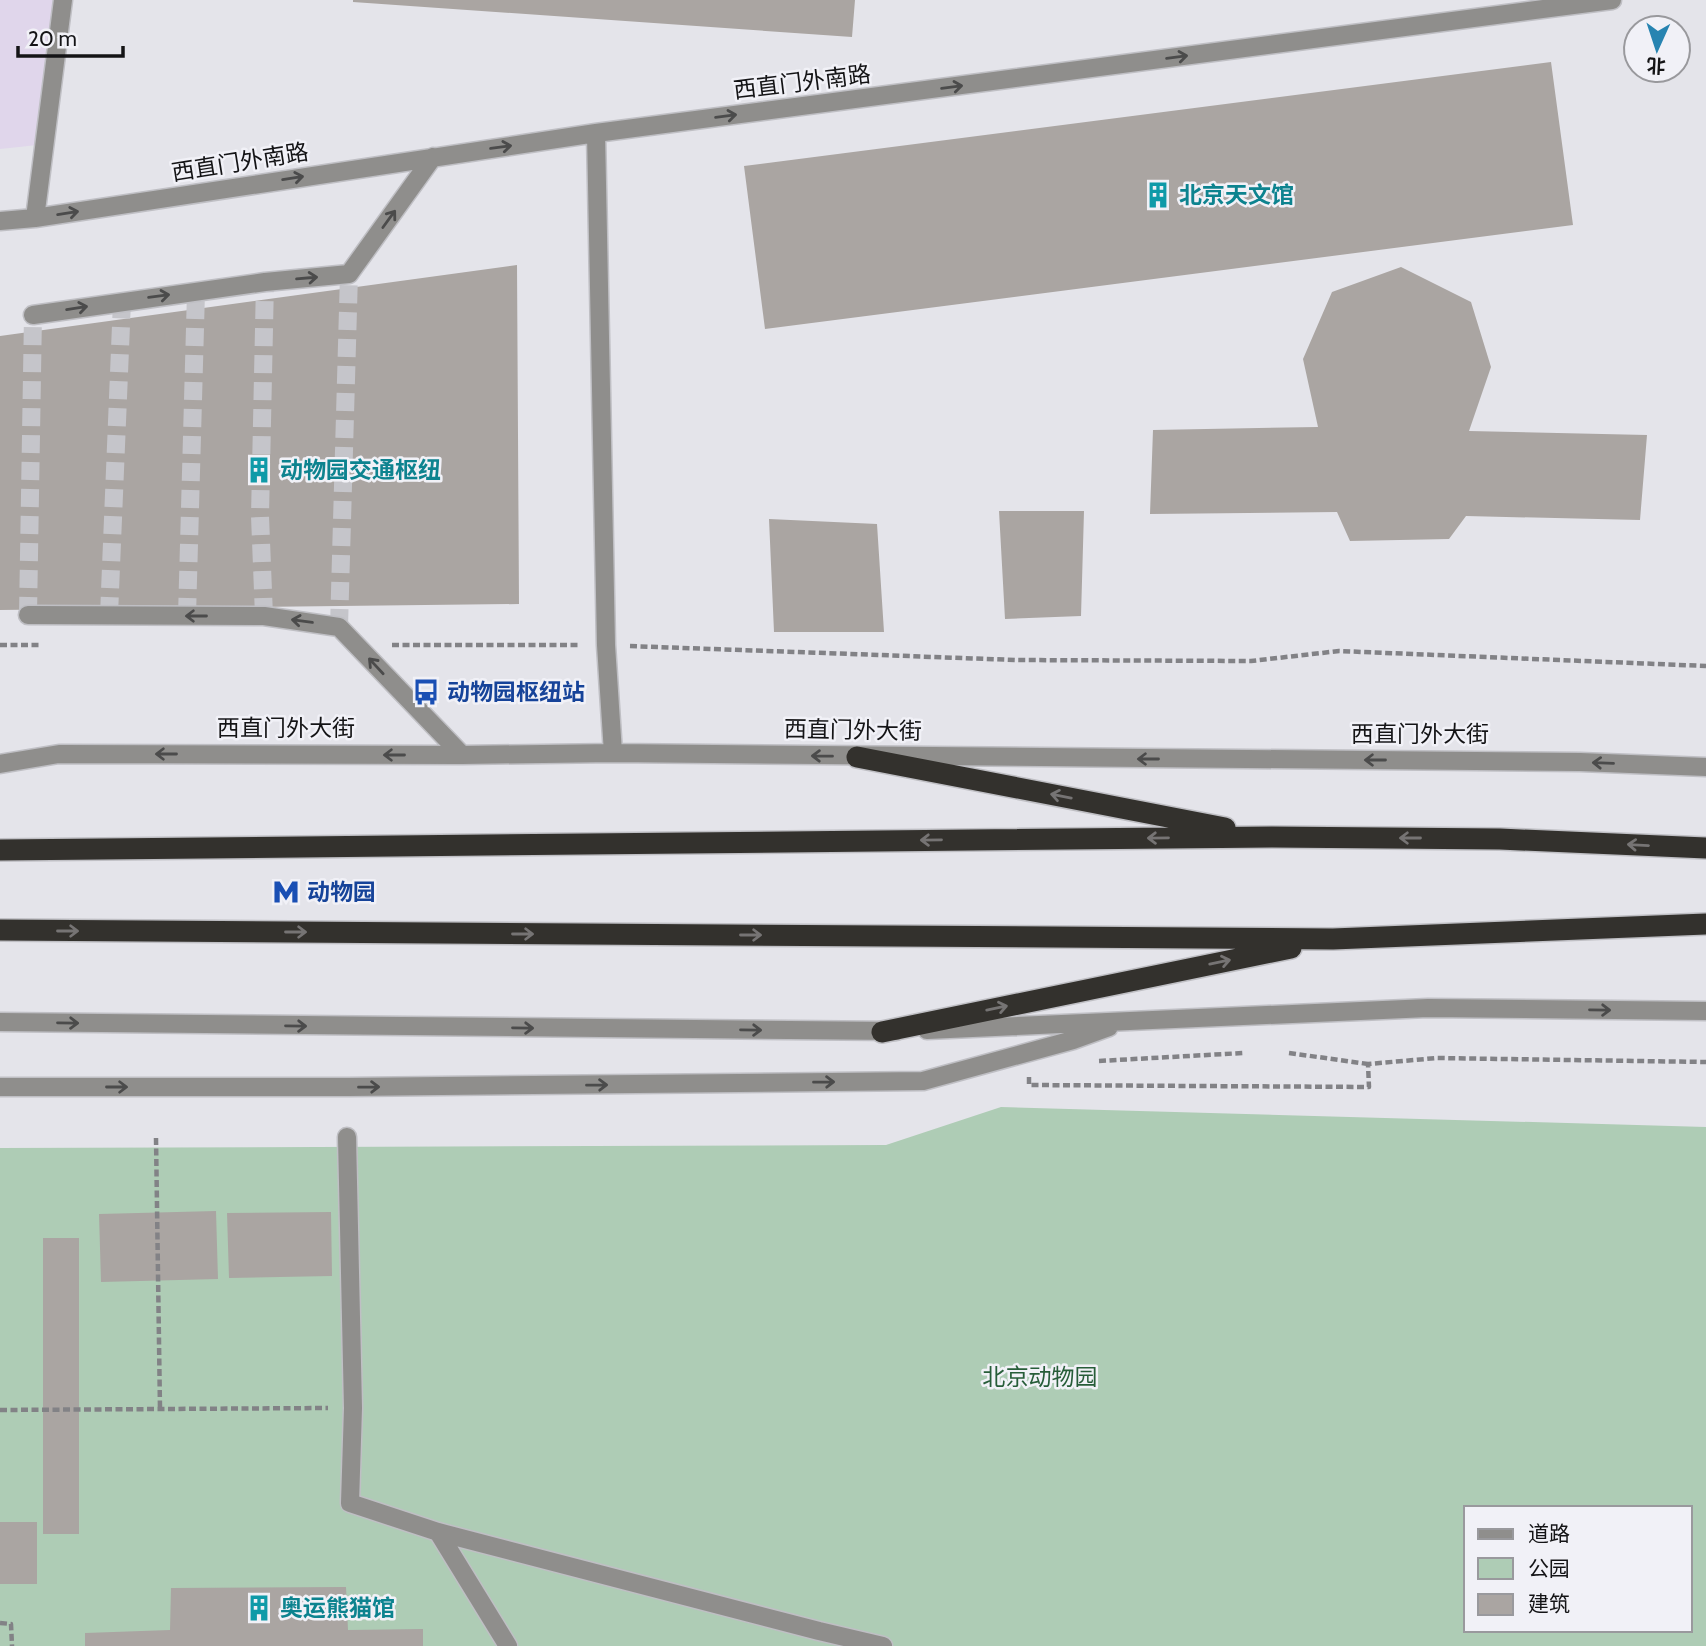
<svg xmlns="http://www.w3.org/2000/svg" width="1706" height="1646" font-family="Cabin,'Noto Sans SC',sans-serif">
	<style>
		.education { fill: #e0d6eb }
		.green { fill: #aeccb5; fill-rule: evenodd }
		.building { fill: #aaa5a2 }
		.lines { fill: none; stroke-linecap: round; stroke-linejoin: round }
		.minor-tunnel { stroke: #c5c5ca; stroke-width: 18; stroke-dasharray: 18 9; stroke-linecap: butt }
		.minor-casing { stroke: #bfbfc4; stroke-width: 21 }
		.highway-casing { stroke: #bfbfc4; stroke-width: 24 }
		.path { stroke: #828286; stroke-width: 4.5; stroke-dasharray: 7 3.5; stroke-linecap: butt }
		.minor { stroke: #8f8e8c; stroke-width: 18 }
		.highway { stroke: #33312d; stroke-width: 21 }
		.oneway { stroke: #4b4b4b }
		.oneway2 { stroke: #767474 }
		.labels { text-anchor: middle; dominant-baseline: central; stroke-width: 5; stroke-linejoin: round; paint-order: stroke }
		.street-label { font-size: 23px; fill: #141416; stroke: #f1f1f7 }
		.culture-label { font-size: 23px; font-weight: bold; fill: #0d838f; stroke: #f1f1f7; text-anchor: start }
		.transit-label { font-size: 23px; font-weight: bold; fill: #164399; stroke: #f1f1f7; text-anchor: start }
		.park-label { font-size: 23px; fill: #275d39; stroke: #f1f1f7 }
	</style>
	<rect width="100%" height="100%" fill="#e4e4ea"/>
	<!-- education -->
	<path class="education" d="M0,0H57L47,144L0,149Z"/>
	<!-- green -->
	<path class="green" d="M1001,1107L1706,1127V1646H0V1148L886,1145ZM1466,1508H1690V1630H1466Z"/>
	<!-- building -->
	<path class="building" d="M353,0H855L852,37L353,2Z
		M1551,62L1573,225L765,329L744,166Z
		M517,265L519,604L0,610V336Z
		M1401,267L1471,302L1491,367L1469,431L1647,435L1640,520L1466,516L1449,539L1350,541L1337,512L1150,514L1153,430L1318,427L1303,359L1332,292Z
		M999,511H1084L1081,616L1005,619Z
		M769,519L877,524L884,632H774Z
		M216,1211L218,1279L101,1282L99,1214Z
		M331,1212L332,1276L229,1278L227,1213Z
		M43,1238H79V1534H43Z
		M0,1522H37V1584H0Z
		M346,1587L348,1630L423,1629V1646H85V1633L170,1630L171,1588Z"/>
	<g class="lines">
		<!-- minor-tunnel -->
		<path class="minor-tunnel" d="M28,615L33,315
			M109,615L122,301
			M187,616L196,292
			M264,616L260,516L265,282
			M339,627L349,274"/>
		<!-- minor casing -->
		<g class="minor-casing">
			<path id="minor" d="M596,133L606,645L613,753
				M35,218L63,0
				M0,221L35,218L596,133L1612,0
				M33,315L265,282L349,274L433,157
				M28,615L264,616L339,627L462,755
				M0,764L59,754L462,755L613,753L1580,762L1706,767
				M0,1022L896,1031
				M927,1030L1428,1008L1706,1011
				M0,1087H349L923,1081L1073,1040L1109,1027
				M347,1137L353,1408L350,1503L438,1532L819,1631L883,1646
				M438,1532L508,1646"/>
		</g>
		<!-- highway casing -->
		<g class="highway-casing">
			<path id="highway" d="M857,757L1225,828
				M0,850L1272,837L1500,839L1706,848
				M0,930L1333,939L1706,924
				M882,1032L1291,948"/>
		</g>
		<!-- path -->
		<path class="path" d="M0,645H40
			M392,645H579
			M630,646L1017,660L1251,661L1339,651L1706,666
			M1289,1053L1368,1064
			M1099,1061L1243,1053
			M1029,1077V1085L1369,1087L1368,1064L1437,1058L1706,1062
			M156,1138L160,1409
			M0,1410L328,1408
			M0,1623L11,1624L12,1646"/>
		<!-- minor -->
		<use href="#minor" class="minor"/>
		<!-- highway -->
		<use href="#highway" class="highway"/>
	</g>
	<!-- one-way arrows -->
	<defs><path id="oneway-shaft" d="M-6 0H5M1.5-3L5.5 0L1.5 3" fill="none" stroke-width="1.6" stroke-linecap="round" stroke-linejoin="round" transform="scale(1.75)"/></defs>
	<g class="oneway">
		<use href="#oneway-shaft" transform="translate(1177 57) rotate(-7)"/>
		<use href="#oneway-shaft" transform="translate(952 87) rotate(-7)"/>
		<use href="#oneway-shaft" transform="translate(726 116) rotate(-7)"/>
		<use href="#oneway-shaft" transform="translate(501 147) rotate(-8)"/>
		<use href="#oneway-shaft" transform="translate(293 178) rotate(-9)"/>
		<use href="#oneway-shaft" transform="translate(68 213) rotate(-9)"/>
		<use href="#oneway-shaft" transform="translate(389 219) rotate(-54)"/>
		<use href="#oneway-shaft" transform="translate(307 278) rotate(-5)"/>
		<use href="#oneway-shaft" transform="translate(159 296) rotate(-7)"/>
		<use href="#oneway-shaft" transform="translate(77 308) rotate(-9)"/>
		<use href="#oneway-shaft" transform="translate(196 616) rotate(180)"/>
		<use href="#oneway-shaft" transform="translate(302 621) rotate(-172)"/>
		<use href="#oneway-shaft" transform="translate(376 666) rotate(-133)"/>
		<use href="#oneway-shaft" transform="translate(166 754) rotate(-180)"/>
		<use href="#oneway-shaft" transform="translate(394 755) rotate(-180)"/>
		<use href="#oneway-shaft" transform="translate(822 756) rotate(-179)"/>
		<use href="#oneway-shaft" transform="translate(1148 759) rotate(-180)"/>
		<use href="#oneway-shaft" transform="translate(1375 760) rotate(-180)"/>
		<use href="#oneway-shaft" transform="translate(1603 763) rotate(-178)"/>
		<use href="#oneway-shaft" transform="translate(1600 1010) rotate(1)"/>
		<use href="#oneway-shaft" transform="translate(68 1023) rotate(1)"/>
		<use href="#oneway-shaft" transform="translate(296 1026) rotate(1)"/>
		<use href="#oneway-shaft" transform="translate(523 1028) rotate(1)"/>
		<use href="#oneway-shaft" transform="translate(751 1030) rotate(1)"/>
		<use href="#oneway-shaft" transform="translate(824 1082) rotate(-1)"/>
		<use href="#oneway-shaft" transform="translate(597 1085) rotate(-1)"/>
		<use href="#oneway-shaft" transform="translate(117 1087)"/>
		<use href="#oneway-shaft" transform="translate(369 1087) rotate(-1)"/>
	</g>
	<g class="oneway2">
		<use href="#oneway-shaft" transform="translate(1061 796) rotate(-169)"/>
		<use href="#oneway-shaft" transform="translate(1158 838) rotate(179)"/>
		<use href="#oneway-shaft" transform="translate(1410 838) rotate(-180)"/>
		<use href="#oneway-shaft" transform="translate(931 840) rotate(179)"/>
		<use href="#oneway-shaft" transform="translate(1638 845) rotate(-177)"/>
		<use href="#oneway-shaft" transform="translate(68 931)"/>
		<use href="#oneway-shaft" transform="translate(296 932)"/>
		<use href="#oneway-shaft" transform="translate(523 934)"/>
		<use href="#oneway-shaft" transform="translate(751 935)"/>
		<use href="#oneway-shaft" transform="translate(1220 962) rotate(-12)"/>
		<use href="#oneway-shaft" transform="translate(997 1008) rotate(-12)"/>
	</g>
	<!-- icons -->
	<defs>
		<g id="building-bare" transform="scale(2.1)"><path d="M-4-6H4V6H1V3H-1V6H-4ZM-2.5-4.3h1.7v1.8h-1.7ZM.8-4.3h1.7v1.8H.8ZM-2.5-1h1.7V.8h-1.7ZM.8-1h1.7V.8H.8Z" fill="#0f9aa8" stroke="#f1f1f7" stroke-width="2.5" paint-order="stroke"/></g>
		<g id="bus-bare" transform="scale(2.1)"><path d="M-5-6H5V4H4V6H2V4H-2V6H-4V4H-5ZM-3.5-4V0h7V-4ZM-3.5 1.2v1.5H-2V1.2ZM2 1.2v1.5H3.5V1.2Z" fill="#1a4fb4" stroke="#f1f1f7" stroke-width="2.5" paint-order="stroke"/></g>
		<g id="metro-bare" transform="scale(2.1)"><path d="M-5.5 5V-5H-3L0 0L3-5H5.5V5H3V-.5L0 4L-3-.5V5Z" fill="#1a4fb4" stroke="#f1f1f7" stroke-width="2.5" paint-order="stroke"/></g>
	</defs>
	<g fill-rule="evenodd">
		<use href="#building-bare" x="1158" y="195"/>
		<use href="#building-bare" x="259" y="470"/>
		<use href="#bus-bare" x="426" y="692"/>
		<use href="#metro-bare" x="286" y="892"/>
		<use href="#building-bare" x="259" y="1608"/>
	</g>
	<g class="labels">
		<!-- street labels -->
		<g class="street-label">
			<text transform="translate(802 82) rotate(-7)">西直门外南路</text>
			<text transform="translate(240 162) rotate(-9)">西直门外南路</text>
			<text x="286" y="728">西直门外大街</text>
			<text transform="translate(853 730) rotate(1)">西直门外大街</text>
			<text x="1420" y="734">西直门外大街</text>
		</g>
		<!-- culture labels -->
		<g class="culture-label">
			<text x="1179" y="195">北京天文馆</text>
			<text x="280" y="470">动物园交通枢纽</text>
			<text x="280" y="1608">奥运熊猫馆</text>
		</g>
		<!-- transit labels -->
		<g class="transit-label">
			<text x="447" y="692">动物园枢纽站</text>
			<text x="307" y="892">动物园</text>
		</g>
		<!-- park labels -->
		<g class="park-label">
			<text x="1040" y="1377">北京动物园</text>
		</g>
	</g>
	<!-- legend -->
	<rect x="1464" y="1506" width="228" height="126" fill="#f1f1f7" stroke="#99999d" stroke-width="2"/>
	<rect x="1478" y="1529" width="35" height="10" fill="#8f8e8c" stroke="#99999d" stroke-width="2"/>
	<text x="1528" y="1541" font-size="21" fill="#141416">道路</text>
	<rect x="1478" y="1558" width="35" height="21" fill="#aeccb5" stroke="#99999d" stroke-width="2"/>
	<text x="1528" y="1576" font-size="21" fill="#141416">公园</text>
	<rect x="1478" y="1594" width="35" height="21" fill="#aaa5a2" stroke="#99999d" stroke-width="2"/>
	<text x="1528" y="1611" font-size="21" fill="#141416">建筑</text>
	<!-- north arrow -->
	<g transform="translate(1657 49) rotate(183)"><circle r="33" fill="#f1f1f7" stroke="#99999d" stroke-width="2"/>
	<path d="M0-5L12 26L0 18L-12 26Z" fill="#2784b1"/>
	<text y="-10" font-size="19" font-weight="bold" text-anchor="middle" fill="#141416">北</text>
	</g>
	<!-- scale -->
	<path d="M18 46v10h105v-10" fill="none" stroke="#141416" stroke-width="3.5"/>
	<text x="28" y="46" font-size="21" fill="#141416" stroke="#f1f1f7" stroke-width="5" paint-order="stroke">20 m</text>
</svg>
